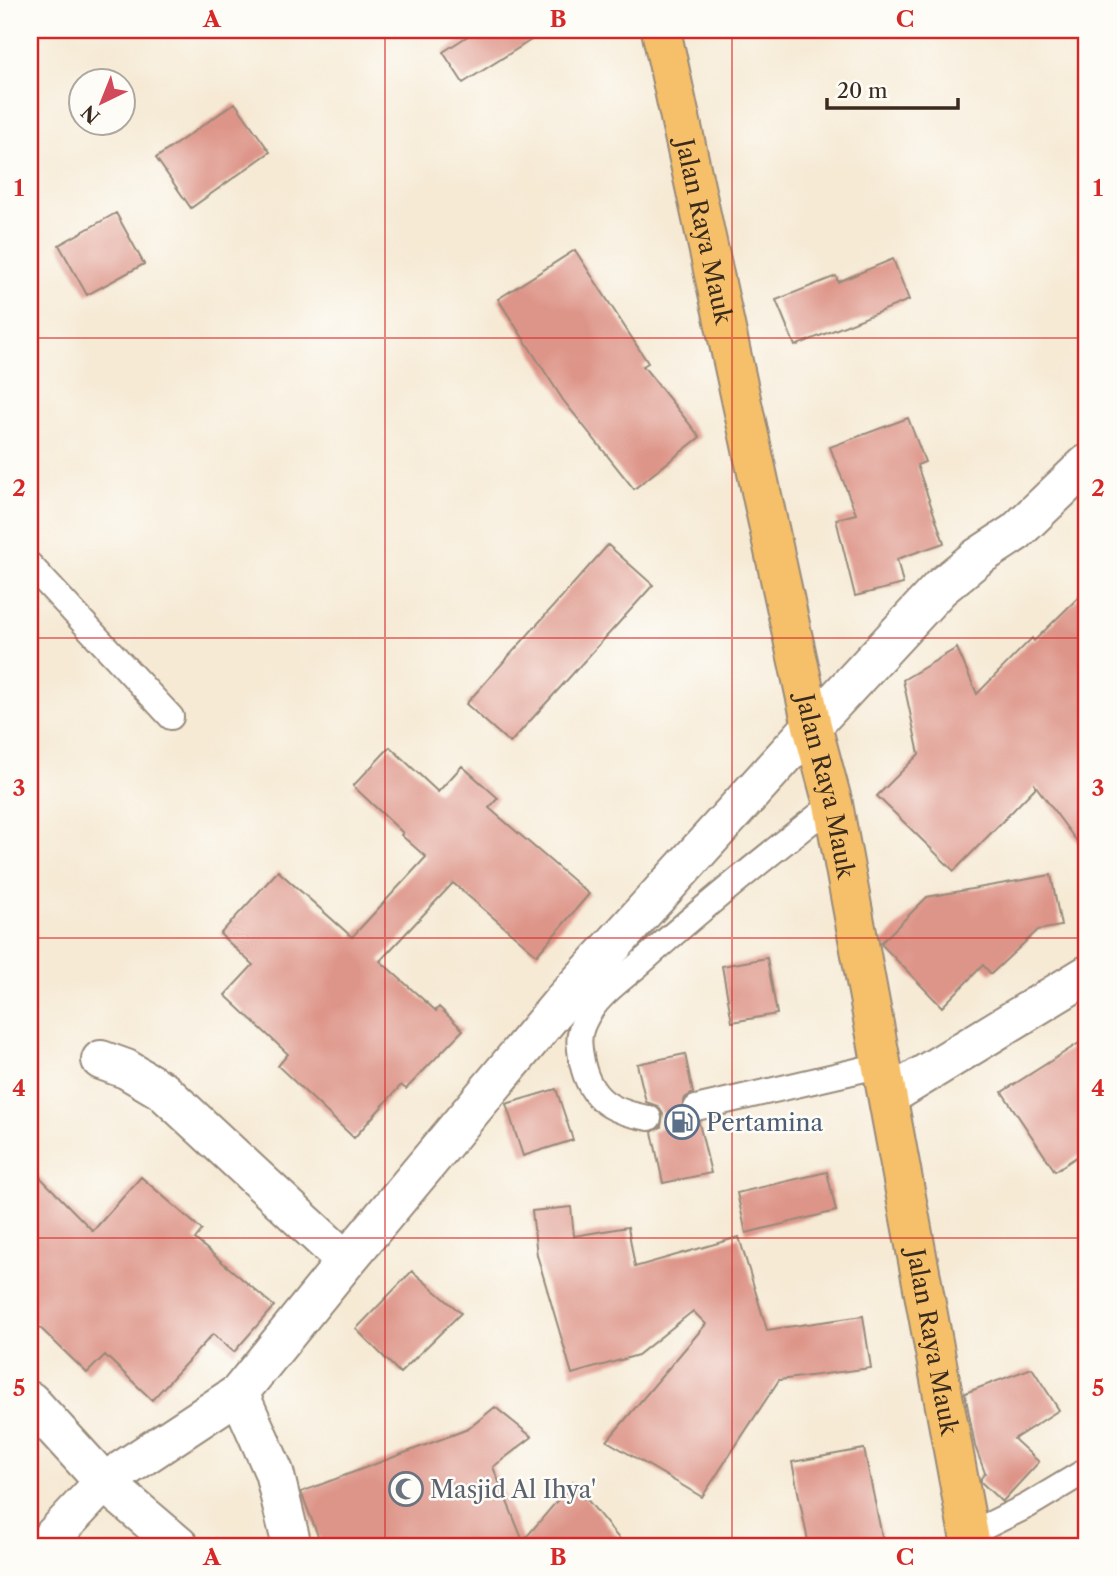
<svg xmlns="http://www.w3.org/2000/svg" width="1117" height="1576" font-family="'Libre Caslon Text',serif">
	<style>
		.building { fill: #de9589 }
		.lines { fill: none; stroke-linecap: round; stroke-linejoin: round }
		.service-casing { stroke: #988a7a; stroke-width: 28 }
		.minor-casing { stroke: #988a7a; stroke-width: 42 }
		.primary-casing { stroke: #988a7a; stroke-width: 42 }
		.service { stroke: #fff; stroke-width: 24 }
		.minor { stroke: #fff; stroke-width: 38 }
		.primary { stroke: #f6c06b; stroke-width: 38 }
		.grid { fill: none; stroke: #d62828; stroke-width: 2; stroke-opacity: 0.55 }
		.labels { text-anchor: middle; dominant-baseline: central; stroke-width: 5; stroke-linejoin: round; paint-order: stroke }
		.street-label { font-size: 24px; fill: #3b2a1e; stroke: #fdfcf7 }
		.service-label { font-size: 24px; fill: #4e5e75; stroke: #fdfcf7; text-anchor: start }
		.worship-label { font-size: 24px; fill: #5b616d; stroke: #fdfcf7; text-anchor: start }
		.neatline { fill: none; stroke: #d62828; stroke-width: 2.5 }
		.grid-label { font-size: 23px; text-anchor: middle; font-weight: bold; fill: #d62828 }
	</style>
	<rect width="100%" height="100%" fill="#fdfcf7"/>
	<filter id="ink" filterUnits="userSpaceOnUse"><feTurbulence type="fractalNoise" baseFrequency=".0143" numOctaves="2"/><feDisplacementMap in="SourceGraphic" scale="14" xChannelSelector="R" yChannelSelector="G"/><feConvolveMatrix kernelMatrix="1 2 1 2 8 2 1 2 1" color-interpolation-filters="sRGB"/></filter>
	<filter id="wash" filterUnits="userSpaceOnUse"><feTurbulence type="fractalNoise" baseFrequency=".00686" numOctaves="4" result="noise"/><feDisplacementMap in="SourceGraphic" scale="28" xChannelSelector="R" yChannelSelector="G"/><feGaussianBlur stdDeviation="1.57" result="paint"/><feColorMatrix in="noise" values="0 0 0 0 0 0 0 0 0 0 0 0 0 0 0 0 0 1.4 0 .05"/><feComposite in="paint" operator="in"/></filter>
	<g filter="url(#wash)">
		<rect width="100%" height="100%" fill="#f6ead5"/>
		<g id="blocks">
			<!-- building -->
			<path class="building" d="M477,30H547L463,83L443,52Z
				M235,103L270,152L191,208L156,158Z
				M116,213L144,264L87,295L59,245Z
				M575,250L648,363L643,366L700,437L634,489L563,400L498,299Z
				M893,259L909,300L795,346L776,300L836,276L838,282Z
				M908,418L925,462L917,465L944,543L897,559L903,584L855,596L836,519L856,514L830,447Z
				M608,545L653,585L510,743L466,704Z
				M1087,589V855L1035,785V788L954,871L877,796L919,754L903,680L957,648L977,694L1032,638L1034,641Z
				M390,747L438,792L462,766L498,798L489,808L589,894L537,955L453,883L380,961L436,1011L439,1007L463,1030L406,1089L401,1085L354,1138L278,1066L288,1054L225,995L253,965L220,934L278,871L352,937L426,857L401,835L403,833L353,786Z
				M1051,875L1061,926L1038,930L991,974L983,965L942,1007L882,945L881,943L927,897Z
				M767,958L777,1014L732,1022L722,966Z
				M1087,1038V1150L1055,1171L1002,1092Z
				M685,1054L693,1093L685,1098L681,1111L686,1119L692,1122L699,1123L711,1173L663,1183L652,1132L661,1127L663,1114L658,1106L646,1102L637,1064Z
				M556,1089L573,1140L523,1156L506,1104Z
				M30,1167L93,1231L141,1177L202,1230L195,1239L274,1306L234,1352L213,1334L152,1400L105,1355L87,1373L30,1318Z
				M827,1172L836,1211L746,1233L737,1193Z
				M571,1207L574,1236L628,1227L635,1267L739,1237L767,1330L863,1316L871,1368L779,1380L702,1497L607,1441L706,1324L693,1311L638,1355L572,1374L537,1255L532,1211Z
				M412,1271L461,1313L400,1373L356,1329Z
				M1032,1368L1059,1410L1014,1439L1039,1462L1002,1502L981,1482V1478L985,1473L975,1446L965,1393Z
				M495,1407L532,1437L493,1467L523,1541L573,1482L625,1546H322L301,1492L468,1429Z
				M864,1449L884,1546H809L792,1462Z"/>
		</g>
	</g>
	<g filter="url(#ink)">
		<use href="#blocks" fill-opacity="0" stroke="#988a7a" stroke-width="2"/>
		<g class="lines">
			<!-- service casing -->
			<g class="service-casing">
				<path id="service" d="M30,565L171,717
					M696,1108L882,1065
					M649,1118C613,1112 590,1101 582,1062C579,1046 577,1035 585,1020C597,995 624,978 644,960C705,905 769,854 833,804
					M968,1535L1027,1506L1087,1470"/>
			</g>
			<!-- minor casing -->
			<g class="minor-casing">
				<path id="minor" d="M101,1060L126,1069L163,1091L346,1261
					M889,1096L1087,975
					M239,1393L274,1472L292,1546
					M30,1401L104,1482L179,1546
					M44,1546L104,1482L239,1393L346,1261L567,996L812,726L940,588L978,557L1016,532L1087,464"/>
			</g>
			<!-- primary casing -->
			<g class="primary-casing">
				<g id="primary">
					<path id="s1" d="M661,30L812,726L833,804L971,1546"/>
				</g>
			</g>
			<!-- service -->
			<use href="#service" class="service"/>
			<!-- minor -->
			<use href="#minor" class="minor"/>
			<!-- primary -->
			<use href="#primary" class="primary"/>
		</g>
	</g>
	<!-- grid -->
	<path class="grid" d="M385,30V1546M732,30V1546M30,338H1087M30,638H1087M30,938H1087M30,1238H1087"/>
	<!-- icons -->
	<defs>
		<g id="fuel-ring" transform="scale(1.75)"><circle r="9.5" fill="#fdfcf7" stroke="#5c6f8a" stroke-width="1.5"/><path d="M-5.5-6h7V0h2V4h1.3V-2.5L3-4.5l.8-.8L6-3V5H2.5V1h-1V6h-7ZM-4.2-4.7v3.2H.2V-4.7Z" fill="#5c6f8a"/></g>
		<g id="mosque-ring" transform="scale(1.75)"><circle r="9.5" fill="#fdfcf7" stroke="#6b7280" stroke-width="1.5"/><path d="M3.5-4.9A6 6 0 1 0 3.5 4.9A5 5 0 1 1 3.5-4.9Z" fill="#6b7280"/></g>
	</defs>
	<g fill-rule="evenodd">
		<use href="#fuel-ring" x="682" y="1122"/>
		<use href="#mosque-ring" x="406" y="1489"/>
	</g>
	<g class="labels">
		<!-- street labels -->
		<g class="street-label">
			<text stroke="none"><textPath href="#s1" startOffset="206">Jalan Raya Mauk</textPath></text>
			<text stroke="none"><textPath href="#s1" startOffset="774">Jalan Raya Mauk</textPath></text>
			<text stroke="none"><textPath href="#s1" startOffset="1340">Jalan Raya Mauk</textPath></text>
		</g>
		<!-- service labels -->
		<g class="service-label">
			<text x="706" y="1122">Pertamina</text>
		</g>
		<!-- worship labels -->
		<g class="worship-label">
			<text x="430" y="1489">Masjid Al Ihya'</text>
		</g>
	</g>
	<!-- margin -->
	<rect width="1117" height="1576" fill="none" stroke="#fdfcf7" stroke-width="77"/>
	<!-- north arrow -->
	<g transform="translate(102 102) rotate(223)"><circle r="33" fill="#fdfcf7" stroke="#afa8a0" stroke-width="2"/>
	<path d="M0-5L12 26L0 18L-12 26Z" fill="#d1495b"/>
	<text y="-10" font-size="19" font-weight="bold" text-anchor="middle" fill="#3b2a1e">N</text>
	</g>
	<!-- scale -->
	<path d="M827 98v10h131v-10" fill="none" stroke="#3b2a1e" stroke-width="3.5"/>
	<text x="837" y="98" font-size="21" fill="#3b2a1e" stroke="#fdfcf7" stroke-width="5" paint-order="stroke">20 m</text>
	<rect x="38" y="38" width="1040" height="1500" class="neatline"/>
	<g class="grid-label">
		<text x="212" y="27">A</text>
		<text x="558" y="27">B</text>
		<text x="905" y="27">C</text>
		<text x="19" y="196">1</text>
		<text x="1098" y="196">1</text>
		<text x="19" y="496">2</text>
		<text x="1098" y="496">2</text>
		<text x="19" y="796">3</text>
		<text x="1098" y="796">3</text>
		<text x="19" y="1096">4</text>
		<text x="1098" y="1096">4</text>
		<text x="19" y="1396">5</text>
		<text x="1098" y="1396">5</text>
		<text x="212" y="1565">A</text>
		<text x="558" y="1565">B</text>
		<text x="905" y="1565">C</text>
	</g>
</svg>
